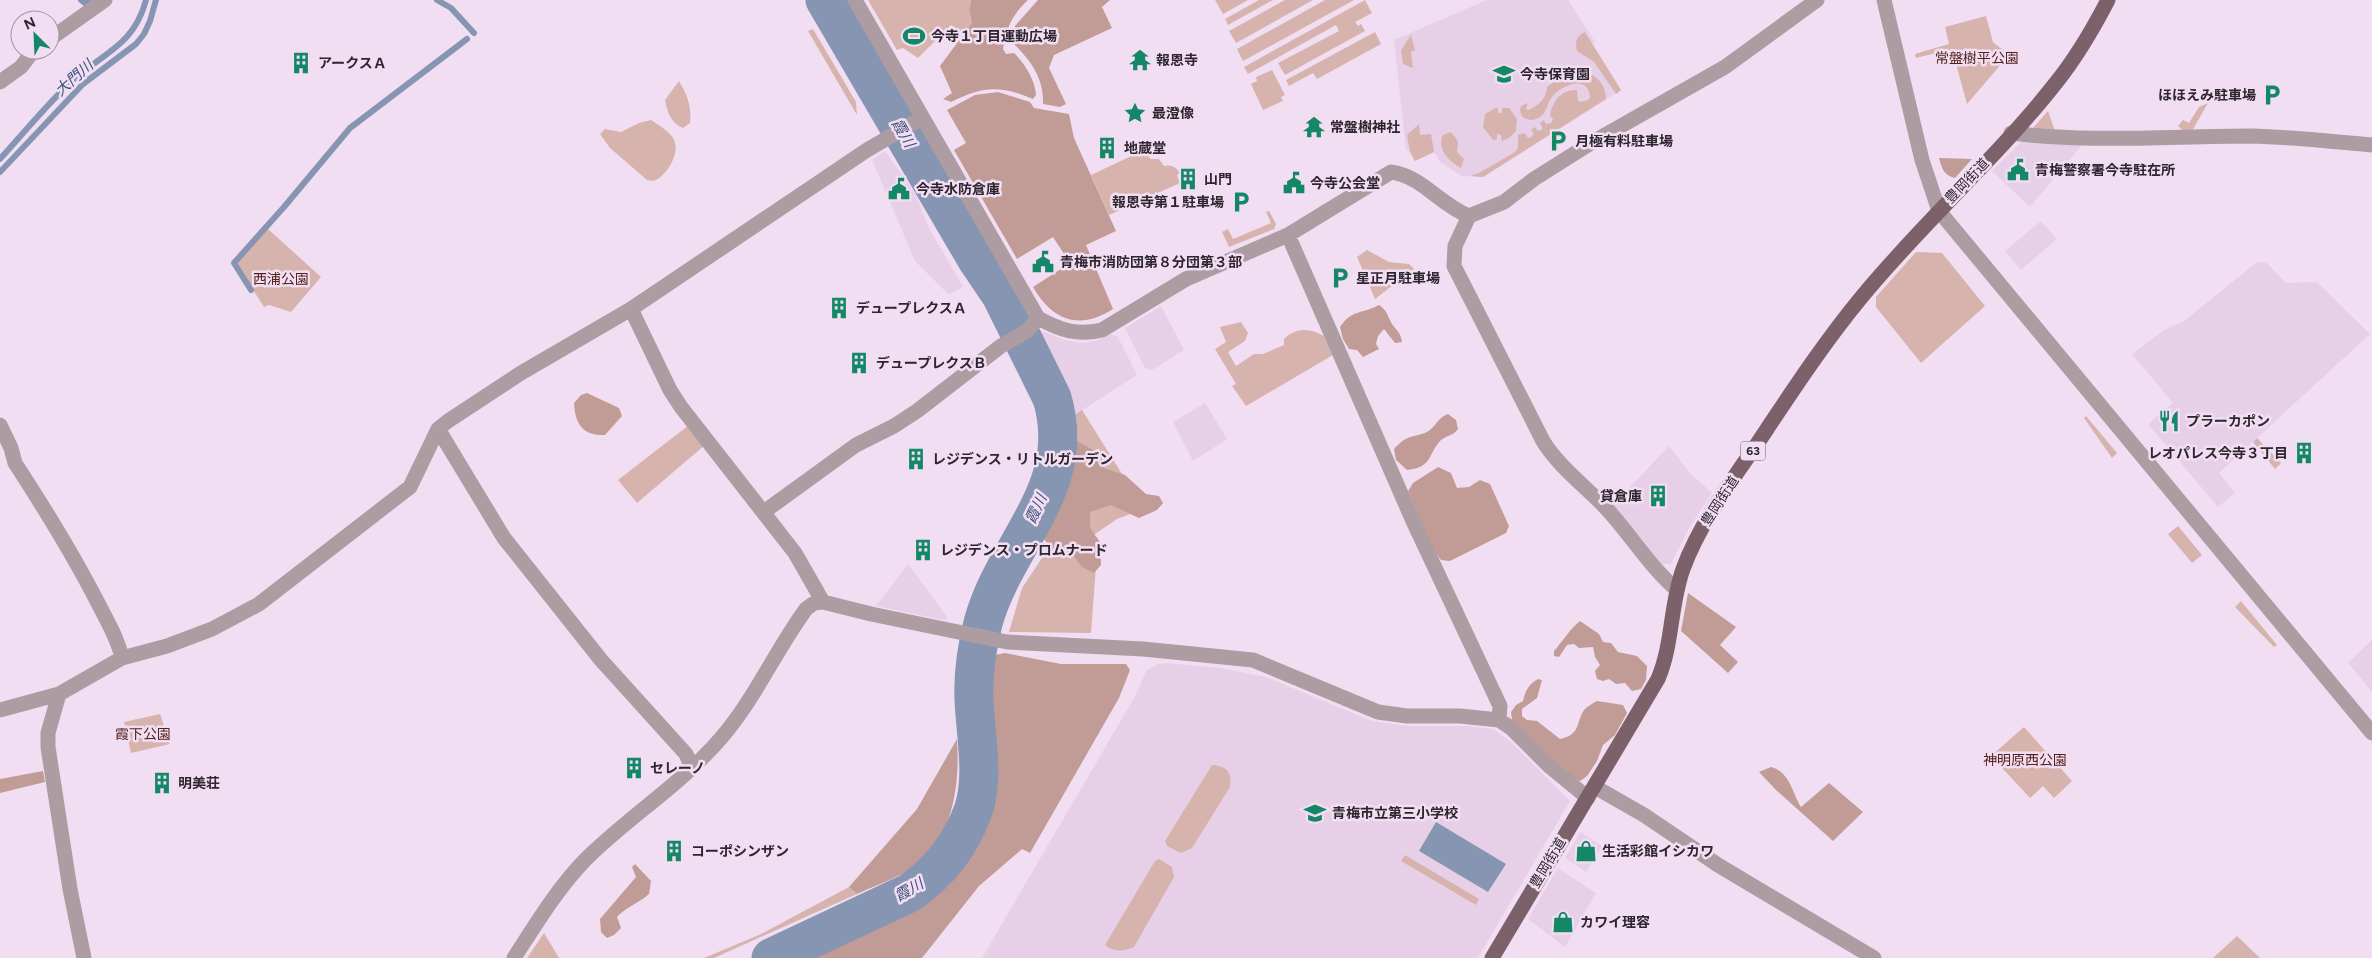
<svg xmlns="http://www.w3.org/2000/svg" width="2372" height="958" font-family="Figtree,'Noto Sans JP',sans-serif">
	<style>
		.built { fill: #e8cfe8 }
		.green { fill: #d6b3ad }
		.forest { fill: #c19c96 }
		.water { fill: #8695b1 }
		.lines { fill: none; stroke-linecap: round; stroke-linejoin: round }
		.stream { stroke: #8695b1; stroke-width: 6 }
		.river { stroke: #8695b1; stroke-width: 39 }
		.minor { stroke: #ad9da2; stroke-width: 15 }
		.major { stroke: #7d616a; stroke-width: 15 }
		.labels { text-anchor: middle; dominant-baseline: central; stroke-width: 5; stroke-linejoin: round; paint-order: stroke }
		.shield { fill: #f2def2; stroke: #695d69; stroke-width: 1 }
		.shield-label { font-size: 12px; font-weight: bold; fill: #2e262e }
		.poi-label { font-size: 14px; font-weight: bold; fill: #2e262e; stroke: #f2def2; text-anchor: start }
		.park-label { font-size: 14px; fill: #54221c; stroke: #f2def2 }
		.street-label { font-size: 14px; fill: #2e262e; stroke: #f2def2 }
		.water-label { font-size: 15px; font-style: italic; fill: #3b517b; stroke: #f2def2 }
	</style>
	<rect width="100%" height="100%" fill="#f2def2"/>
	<!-- built -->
	<path class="built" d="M1487,0H1568L1595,42L1592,44L1621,90L1483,177L1462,176L1440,162L1434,152L1415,161L1410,152L1406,150L1394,40Z
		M2021,142L2082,145L2030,207L1992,171Z
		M885,151L915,193L929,228L963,287L949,295L915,261L872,160Z
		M2041,221L2057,239L2021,270L2005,251Z
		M2257,262H2266L2286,283L2317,282L2370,334L2219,473L2235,493L2218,507L2148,424L2173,403L2132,354L2164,330L2184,321Z
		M1161,306L1184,350L1152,370L1145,368L1125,328Z
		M1044,332L1065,340L1082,343L1096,341L1111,334L1118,337L1137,375L1070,418L1064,384L1037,334Z
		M1205,403L1227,439L1193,461L1173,422Z
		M1669,446L1690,473L1712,493L1689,528L1671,564H1660L1613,505Z
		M908,564L948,618L944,620L876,606Z
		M2372,640V692L2348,663Z
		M1166,663L1220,668L1266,677L1372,721L1408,726H1469L1493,729L1510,741L1570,801L1478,958H982L1134,698L1147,670L1158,664Z
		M1580,832L1602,846L1586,872L1565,858Z
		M1558,868L1596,893L1565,947L1528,919Z"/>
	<!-- green -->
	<path class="green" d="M868,0H971L969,10L972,23L966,34L951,25L918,58L903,48L897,50Z
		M1215,0H1248L1223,14Z
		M1259,0H1273L1228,25L1225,19Z
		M1285,0H1313L1236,43L1229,31Z
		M1325,0H1354L1243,61L1237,49Z
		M1365,0L1372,13L1355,22L1358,26L1361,24L1365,31L1285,75L1278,63L1339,31L1336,25L1248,74L1244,67Z
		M1986,16L1993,42L2009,55L1967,104L1952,49L1916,58L1915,54L1949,44L1945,27Z
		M813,29L856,102L857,115L808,31Z
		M1375,32L1381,44L1317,79L1313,73L1289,86L1286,80Z
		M1585,32L1621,90L1616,94L1594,62L1577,51C1575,42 1576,36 1585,32Z
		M1411,35L1415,50L1411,52L1413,68L1403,64L1401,50Z
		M1272,70L1285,95L1281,97L1283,101L1263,110L1251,84L1257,81L1256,77Z
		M1578,71C1593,72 1606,82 1606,99L1483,177L1470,176L1479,173L1515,152L1518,148V135L1525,133L1527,137L1530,138L1534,134L1531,130L1535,127L1538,131L1543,129L1540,123L1544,120L1546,124L1551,123L1553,119L1550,116C1552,101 1562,89 1577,90L1578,101L1581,102L1588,100L1590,97C1588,74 1561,85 1552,97C1547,104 1546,113 1540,117C1530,124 1517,118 1521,106L1528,103L1526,109L1529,110C1538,106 1547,98 1547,87L1561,76Z
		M679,81C687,95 692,106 690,123L683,128C671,124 667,111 665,100Z
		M2208,103L2192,131H2184L2178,126L2183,120L2189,123L2199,107Z
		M1497,107L1499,113H1502V108H1509L1517,119L1516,131L1509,138L1502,141L1501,135L1497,134V139L1493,140L1483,127L1485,114Z
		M2048,111L2055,131L2031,130Z
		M651,120C671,133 683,140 671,164C666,172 662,177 654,181L647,180L610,148L600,134L605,129L621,132L639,123Z
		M1419,124L1420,135L1431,134L1434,152L1415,161L1410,152L1407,135Z
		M1451,132L1458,141L1457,152L1464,159L1461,168C1450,162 1436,150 1443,135Z
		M1140,152L1145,153L1151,159H1159L1164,166C1172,164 1176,167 1180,173L1177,175L1180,183L1109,215L1091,175Z
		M1269,211L1276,224L1274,229L1229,247L1222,232L1228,229L1233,239L1271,223L1266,212Z
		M268,229L321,277L291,312L269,305L264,307L236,263Z
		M1367,250L1389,262L1409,264L1414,269L1375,299L1357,257Z
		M1916,252L1942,253L1985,306L1921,363L1876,307V297Z
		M1241,322L1248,333L1245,341L1228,352L1236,366L1254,354H1263L1284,345V339C1296,327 1310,328 1324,336L1333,355L1246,406L1232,386L1236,384L1215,349L1226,342L1220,327Z
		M1082,410L1144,509L1117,519L1092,536L1069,466L1070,418Z
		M2086,416L2117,453L2112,458L2084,418Z
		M689,425L705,445L637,503L618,480Z
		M2257,438L2281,463L2275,469L2253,442Z
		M2178,526L2202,555L2192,563L2168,534Z
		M1052,536L1096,566L1091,633L1009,632L1022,588L1046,552Z
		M2241,601L2277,645L2274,647L2235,607Z
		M160,714L170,744L131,753L124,722Z
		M2024,727L2072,781L2054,798L2043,786L2030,798L1991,756Z
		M1212,765C1227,766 1232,772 1230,787L1192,848L1181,853L1167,846L1165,841Z
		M1405,855L1479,899L1476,905L1401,861Z
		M1159,859L1172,867L1174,877L1134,947C1124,952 1113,952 1105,945L1155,861Z
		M849,887L857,894L714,958H704L759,935Z
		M544,933L559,958H527Z
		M2237,936L2260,958H2213Z"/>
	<!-- forest -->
	<path class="forest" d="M971,0H1028C1011,16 1007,27 1003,49L1006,54L1014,53C1025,64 1035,80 1036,95L1033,99C1000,85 983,86 951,102L943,99L952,93L940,66L972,23L969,10Z
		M1038,0H1110L1102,7L1112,28L1054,55L1049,68L1066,104L1060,107L1043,104C1044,78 1031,61 1013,43L1015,26Z
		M998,92L1030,102L1034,108L1069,114L1074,138L1116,231L1086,245L1113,309C1079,331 1052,320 1033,287L1070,263L1053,237L1017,259L954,150L966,143L947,110L975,95Z
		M1939,158L1972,159L1955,178C1943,175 1942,168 1939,158Z
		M1379,305C1388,311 1387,316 1392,324C1397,331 1401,333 1402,342L1395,343L1384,329L1378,336L1376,344L1379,349L1363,357L1357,350L1349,349L1343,339L1340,327C1352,309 1363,314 1379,305Z
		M587,393L619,408L622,416L605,435C583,436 575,424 574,403L581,395Z
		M1448,414L1456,420L1458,429C1453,436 1447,435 1441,440C1427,455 1433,467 1407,470L1396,460L1394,449C1410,431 1417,439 1430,430C1437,424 1439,417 1448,414Z
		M1077,441L1093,450L1104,468L1125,475L1146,494L1159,496L1163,503L1157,510L1139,518L1111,505L1090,512V528L1100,542L1101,565L1094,573L1082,567L1070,551H1053L1044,539L1045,522L1059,498L1063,456L1069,444Z
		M1438,467L1451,473L1457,488L1469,487L1480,480L1490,484L1509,526L1506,533L1450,561L1441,560L1432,548L1408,491L1413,483Z
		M1688,593L1736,627L1720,645L1738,662L1728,673L1681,631Z
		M1580,621L1599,634L1603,642L1611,643L1618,652L1637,656L1647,666L1646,680L1641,689L1632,691L1625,683L1616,684L1609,679L1603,681L1597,679L1595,671L1600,665L1595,657L1593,647L1579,648L1574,644L1567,645L1559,657L1554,656V651C1563,641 1569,630 1580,621Z
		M1005,653L1061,664H1126L1130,670L1119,698L1030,853L1022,849L979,886L922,958H805L900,912L928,895L948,876L974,841L982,823L990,783L992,761L988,696L989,676L995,655Z
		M1538,679L1542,680L1537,698L1522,709V716L1527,720L1537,721L1560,739C1581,734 1575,725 1584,710C1587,707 1593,703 1597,701L1623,705L1627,713L1615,735L1603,745L1597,761L1587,776L1580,781L1569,777L1512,720L1511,712L1516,705L1523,701C1525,691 1529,684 1538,679Z
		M957,739C960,783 954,836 916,865C899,878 876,885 857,894L849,887L917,809Z
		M1771,767C1790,772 1792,792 1801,807L1829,783L1863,812L1833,841L1776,790L1759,772Z
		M43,771L45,782L0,793V779Z
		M635,864L651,881L649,894C639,903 626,907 617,917L621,928L614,935L607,938L601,932L600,919L636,877L632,867Z"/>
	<!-- water -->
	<path class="water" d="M1436,822L1506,864L1488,892L1419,851Z"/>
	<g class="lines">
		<!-- stream -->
		<path class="stream" d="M81,0L86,4L90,0
			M437,0L451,8L474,33
			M0,159C24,133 47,104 73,80C105,52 134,45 146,0
			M0,172L83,84L136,44L144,34L150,21L156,0
			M251,290L234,263L284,207L350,128L467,39"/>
		<!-- river -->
		<path class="river" d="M771,958L909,893C940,872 960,846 973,811C985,776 975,734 974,698C973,673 977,647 983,623C1005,542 1079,488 1052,398L1001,295L976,258L825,0"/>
		<!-- minor -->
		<path class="minor" d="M855,0L1038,318C1060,330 1077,336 1102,330L1186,279L1288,235L1391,172C1422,176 1440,205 1469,216L1504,202L1534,179L1591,143L1725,67L1817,0
			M1884,0L1922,160L1939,211L2372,733
			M50,39L105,0
			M0,82L21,67L34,50
			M2011,133C2091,143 2171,136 2251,136C2291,137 2332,141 2372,145
			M1469,216L1455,246L1454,266L1543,441C1559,467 1585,486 1606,508C1631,535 1649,566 1677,590
			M1288,235L1413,521L1500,706L1499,720
			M631,309L670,390L681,407L795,553L823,602
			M0,425L11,448L15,463C45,509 74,556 99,605C108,623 118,639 122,658
			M438,429L504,538L601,660L686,754L692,768
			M765,511L856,445L894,426L917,411L1001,346L1027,331L1038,318
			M59,694L48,733V747L70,889L84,958
			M0,710L59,694L122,658L167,646L212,629L259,604L410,487L438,429L448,421L521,373L631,309L867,150L922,118
			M1595,787L1644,815L1718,865L1874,958
			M514,958C536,924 557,889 585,860C625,820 674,789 713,747C752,706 773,654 806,609L814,603L823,602L871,614L1007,642L1143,649L1253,660L1378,712L1407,716H1460L1499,720L1511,728L1549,766L1588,798"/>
		<!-- major -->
		<path class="major" d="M1492,958L1658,679C1673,644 1670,605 1683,569C1700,523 1731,482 1759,441C1791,393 1823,344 1860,299C1921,224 1995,160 2055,84C2076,58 2093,29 2108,0"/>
	</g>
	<!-- icons -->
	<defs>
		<g id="stadium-bare" transform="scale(1.725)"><path d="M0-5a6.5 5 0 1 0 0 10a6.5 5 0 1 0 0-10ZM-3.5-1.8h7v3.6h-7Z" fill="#148767" stroke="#f2def2" stroke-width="2.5" paint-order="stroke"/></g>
		<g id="temple-bare" transform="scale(1.725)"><path d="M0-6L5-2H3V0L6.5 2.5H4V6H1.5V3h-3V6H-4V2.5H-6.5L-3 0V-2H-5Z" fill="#148767" stroke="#f2def2" stroke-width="2.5" paint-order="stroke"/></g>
		<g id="building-bare" transform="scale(1.725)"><path d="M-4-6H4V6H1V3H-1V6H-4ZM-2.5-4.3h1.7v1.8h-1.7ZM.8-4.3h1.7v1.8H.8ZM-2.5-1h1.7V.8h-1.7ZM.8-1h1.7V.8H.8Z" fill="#148767" stroke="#f2def2" stroke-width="2.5" paint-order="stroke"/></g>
		<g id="school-bare" transform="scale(1.725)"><path d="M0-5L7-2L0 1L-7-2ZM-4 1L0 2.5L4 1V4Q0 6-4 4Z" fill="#148767" stroke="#f2def2" stroke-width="2.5" paint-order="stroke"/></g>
		<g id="parking-bare" transform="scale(1.725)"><path d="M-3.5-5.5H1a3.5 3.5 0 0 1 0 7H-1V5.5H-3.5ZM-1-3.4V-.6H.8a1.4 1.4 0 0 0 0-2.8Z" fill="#148767" stroke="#f2def2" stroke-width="2.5" paint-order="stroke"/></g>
		<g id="sight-bare" transform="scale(1.725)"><path d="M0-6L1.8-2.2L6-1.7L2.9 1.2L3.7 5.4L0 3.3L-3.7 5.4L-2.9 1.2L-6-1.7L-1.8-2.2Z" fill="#148767" stroke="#f2def2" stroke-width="2.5" paint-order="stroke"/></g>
		<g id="civic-bare" transform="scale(1.725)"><path d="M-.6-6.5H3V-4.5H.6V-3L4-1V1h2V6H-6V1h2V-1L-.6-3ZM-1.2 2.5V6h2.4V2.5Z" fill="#148767" stroke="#f2def2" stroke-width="2.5" paint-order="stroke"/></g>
		<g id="restaurant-bare" transform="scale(1.725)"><path d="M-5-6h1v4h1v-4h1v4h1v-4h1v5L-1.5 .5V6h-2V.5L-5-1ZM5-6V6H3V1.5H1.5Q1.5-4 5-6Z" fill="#148767" stroke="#f2def2" stroke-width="2.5" paint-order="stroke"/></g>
		<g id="shop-bare" transform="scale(1.725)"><path d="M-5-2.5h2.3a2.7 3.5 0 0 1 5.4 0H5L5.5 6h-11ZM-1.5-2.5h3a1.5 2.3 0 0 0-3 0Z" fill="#148767" stroke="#f2def2" stroke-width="2.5" paint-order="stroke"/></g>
	</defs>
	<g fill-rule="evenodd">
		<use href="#stadium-bare" x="914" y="36"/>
		<use href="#temple-bare" x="1140" y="60"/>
		<use href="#building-bare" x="301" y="63"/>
		<use href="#school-bare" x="1504" y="74"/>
		<use href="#parking-bare" x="2272" y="95"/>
		<use href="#sight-bare" x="1135" y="113"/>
		<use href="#temple-bare" x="1314" y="127"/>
		<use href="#parking-bare" x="1558" y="141"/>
		<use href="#building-bare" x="1107" y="148"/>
		<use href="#civic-bare" x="2018" y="170"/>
		<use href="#building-bare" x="1188" y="179"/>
		<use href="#civic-bare" x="1294" y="183"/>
		<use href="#civic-bare" x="899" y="189"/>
		<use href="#parking-bare" x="1241" y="202"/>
		<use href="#civic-bare" x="1043" y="262"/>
		<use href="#parking-bare" x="1340" y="278"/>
		<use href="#building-bare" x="839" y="308"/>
		<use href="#building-bare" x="859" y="363"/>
		<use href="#restaurant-bare" x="2169" y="421"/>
		<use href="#building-bare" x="2304" y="453"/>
		<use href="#building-bare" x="916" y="459"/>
		<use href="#building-bare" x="1658" y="496"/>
		<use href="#building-bare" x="923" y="550"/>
		<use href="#building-bare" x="634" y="768"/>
		<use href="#building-bare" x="162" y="783"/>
		<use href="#school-bare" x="1315" y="813"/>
		<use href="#building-bare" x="674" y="851"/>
		<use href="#shop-bare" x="1586" y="851"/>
		<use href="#shop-bare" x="1563" y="922"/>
	</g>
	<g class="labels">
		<!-- shield labels -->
		<rect class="shield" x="1740.5" y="441.5" width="25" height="19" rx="4"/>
		<g class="shield-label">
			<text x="1753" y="451">63</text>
		</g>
		<!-- poi labels -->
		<g class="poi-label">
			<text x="931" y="36">今寺１丁目運動広場</text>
			<text x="1156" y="60">報恩寺</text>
			<text x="318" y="63">アークスＡ</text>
			<text x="1520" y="74">今寺保育園</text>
			<text x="2256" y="95" text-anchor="end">ほほえみ駐車場</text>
			<text x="1152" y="113">最澄像</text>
			<text x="1330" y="127">常盤樹神社</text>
			<text x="1575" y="141">月極有料駐車場</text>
			<text x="1124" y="148">地蔵堂</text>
			<text x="2035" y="170">青梅警察署今寺駐在所</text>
			<text x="1204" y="179">山門</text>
			<text x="1310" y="183">今寺公会堂</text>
			<text x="916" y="189">今寺水防倉庫</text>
			<text x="1224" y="202" text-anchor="end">報恩寺第１駐車場</text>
			<text x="1060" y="262">青梅市消防団第８分団第３部</text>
			<text x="1356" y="278">星正月駐車場</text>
			<text x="856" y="308">デュープレクスＡ</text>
			<text x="876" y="363">デュープレクスＢ</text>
			<text x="2186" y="421">プラーカポン</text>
			<text x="2288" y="453" text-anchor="end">レオパレス今寺３丁目</text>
			<text x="932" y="459">レジデンス・リトルガーデン</text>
			<text x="1642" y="496" text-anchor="end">貸倉庫</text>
			<text x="940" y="550">レジデンス・プロムナード</text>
			<text x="650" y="768">セレーノ</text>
			<text x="178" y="783">明美荘</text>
			<text x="1332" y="813">青梅市立第三小学校</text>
			<text x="691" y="851">コーポシンザン</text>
			<text x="1602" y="851">生活彩館イシカワ</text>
			<text x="1580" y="922">カワイ理容</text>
		</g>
		<!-- park labels -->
		<g class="park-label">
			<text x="1977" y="58">常盤樹平公園</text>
			<text x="281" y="279">西浦公園</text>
			<text x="143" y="734">霞下公園</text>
			<text x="2025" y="760">神明原西公園</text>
		</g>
		<!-- street labels -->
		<g class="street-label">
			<text transform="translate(1967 181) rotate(-46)">豊岡街道</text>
			<text transform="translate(1720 501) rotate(-57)">豊岡街道</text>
			<text transform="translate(1548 863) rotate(-59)">豊岡街道</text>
		</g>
		<!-- water labels -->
		<g class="water-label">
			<text transform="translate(74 78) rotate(-42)">大門川</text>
			<text transform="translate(903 133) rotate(60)">霞川</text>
			<text transform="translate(1036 509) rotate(-65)">霞川</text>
			<text transform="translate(909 890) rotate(-30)">霞川</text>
		</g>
	</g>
	<!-- north arrow -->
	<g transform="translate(35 35) rotate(336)"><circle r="24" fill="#f2def2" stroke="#a494a4"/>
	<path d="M0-4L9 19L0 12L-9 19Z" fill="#148767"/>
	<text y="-8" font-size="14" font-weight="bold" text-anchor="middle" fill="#2e262e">N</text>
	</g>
</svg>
